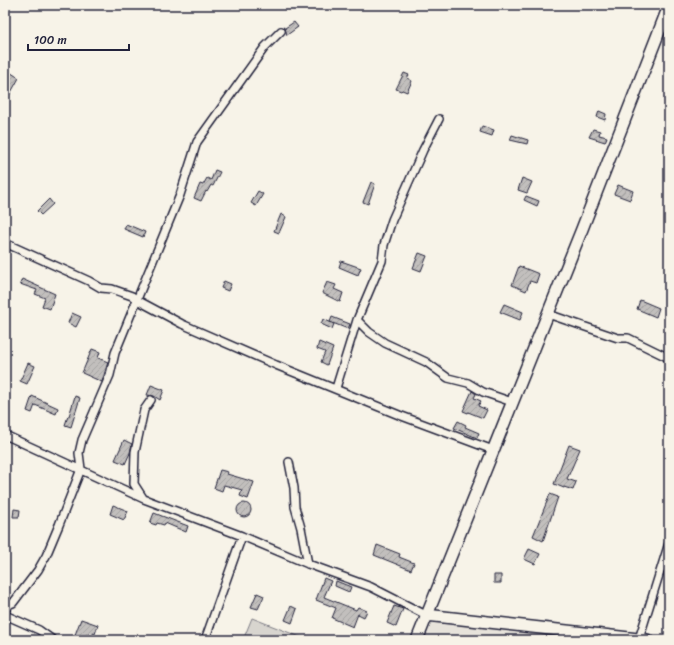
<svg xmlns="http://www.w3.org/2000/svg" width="674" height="645" font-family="Sriracha,sans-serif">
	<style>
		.built { fill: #e7e3db }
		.pitch { fill: #d8d5cf; stroke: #7d7c85 }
		.building { fill: url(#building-hatch); stroke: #22223b }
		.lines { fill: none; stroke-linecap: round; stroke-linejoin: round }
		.street-casing { stroke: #22223b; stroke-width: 10 }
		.secondary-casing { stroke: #22223b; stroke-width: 14 }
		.street { stroke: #f7f3e8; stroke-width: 7 }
		.secondary { stroke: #f7f3e8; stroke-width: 11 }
	</style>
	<defs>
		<pattern id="building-hatch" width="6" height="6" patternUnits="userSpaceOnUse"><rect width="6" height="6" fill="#c2bfbd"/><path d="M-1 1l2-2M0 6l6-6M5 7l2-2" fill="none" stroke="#a6a4a3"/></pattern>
	</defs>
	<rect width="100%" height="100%" fill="#f7f3e8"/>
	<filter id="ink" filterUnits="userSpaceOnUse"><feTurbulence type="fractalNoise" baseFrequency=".025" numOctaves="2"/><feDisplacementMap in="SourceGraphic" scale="8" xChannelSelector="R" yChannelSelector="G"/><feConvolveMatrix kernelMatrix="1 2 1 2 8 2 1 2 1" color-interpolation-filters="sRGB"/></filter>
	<g filter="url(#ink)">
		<!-- built -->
		<path class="built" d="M430,622L600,640H423Z"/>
		<!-- pitch -->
		<path class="pitch" d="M252,618L308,640H243Z"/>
		<!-- building -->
		<path class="building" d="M294,22L298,27L287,35L285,28Z
			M5,69L19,78L5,103Z
			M404,73L409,75L407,78L412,81L407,92L402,90L401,91L396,89Z
			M599,111L606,114L605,120L597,117Z
			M482,126L494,130L492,136L480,132Z
			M593,129L600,131L599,135L607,137L605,142L589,137Z
			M512,135L528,140L527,144L510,140Z
			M215,170L220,172L213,186L211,185L207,192L206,191L201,201L194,198L200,184L203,185L207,178L211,180Z
			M522,178L532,182L527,193L518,190Z
			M371,182L375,184L368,204L363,202Z
			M618,185L633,191L630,200L614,194Z
			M258,191L263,194L256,206L251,203Z
			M526,196L539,201L537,206L524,200Z
			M49,199L53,204L41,215L37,211Z
			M281,214L286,217L279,233L274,231Z
			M126,224L145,232L143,237L124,229Z
			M419,253L427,256L421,271L413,268Z
			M341,261L361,268L358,275L339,267Z
			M519,266L539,274L536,283L530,281L526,291L512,285Z
			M22,279L55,294L50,309L42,306L45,298L35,294L37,290L20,284Z
			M224,281L231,284L228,291L221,288Z
			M327,282L336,285L334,289L343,293L340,302L322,293Z
			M640,300L659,308L656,317L637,309Z
			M504,304L523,312L520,320L500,312Z
			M72,313L81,317L76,327L68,323Z
			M332,317L350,324L348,329L330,322Z
			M323,319L334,324L332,329L321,324Z
			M319,342L333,348L327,365L321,362L325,352L317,349Z
			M92,349L100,352L98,358L108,362L102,382L82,373Z
			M28,363L35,366L27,384L20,381Z
			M151,385L164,390L160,400L154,396L147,395Z
			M472,391L476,394L474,398L481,401L478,406L487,410L483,418L468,412V413L463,411Z
			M32,396L58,408L56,414L35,405L32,413L27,411Z
			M75,396L80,398L71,427L65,425L68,416H69Z
			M458,421L466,425L465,427L479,433L477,438L454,428Z
			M124,440L132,444L130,453L125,464L115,460Z
			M569,445L580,449L567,479L576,482L573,490L564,487V488L554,484Z
			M220,470L228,472L227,474L254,482L248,499L240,496L242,490L224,485L222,491L214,488Z
			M550,494L558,497L543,541L533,536Z
			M237 510a7 7 0 1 1 14 0a7 7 0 1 1-14 0Z
			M113,505L128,511L124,520L110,514Z
			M14,509L20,510L19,517H13Z
			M154,513L188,526L186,532L165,523L164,525L157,523L156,525L150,523Z
			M377,545L400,554L399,557L414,563L411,570L374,555Z
			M529,549L540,554L535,564L524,559Z
			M494,575H501V583H494Z
			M324,578L331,581L324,597L356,610L358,607L367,611L364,617L358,614L353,627L332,618L336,608L316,600Z
			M336,581L351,587L349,592L335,586Z
			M257,593L264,596L258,609L251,607Z
			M291,606L297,609L292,623L285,620Z
			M394,606L403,609L396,627L387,623Z
			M81,619L98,625L95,634L90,632L86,640H73Z"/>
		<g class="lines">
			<!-- street casing -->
			<g class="street-casing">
				<path id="street" d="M5,243L89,281L101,288L112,289L132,296L137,300L182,324L276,365L399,415L493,450
					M548,314L606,334L618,338H628L669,358
					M357,320L369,332L385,343L426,362L448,378L468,383L483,392L512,402
					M336,388L357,320L382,261L384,245L392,220L423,150L439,119
					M5,435L144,499L242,536L308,564L371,587L426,615
					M289,462L294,488L295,507L301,528L308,564
					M143,498L134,484L135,452L144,410L151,400
					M5,610L10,604L13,603L38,570L46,556L59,525L81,469L79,453L82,440L110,375L115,353L180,195L197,142L265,47L281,31
					M5,615L39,630L53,640
					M639,639L669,543
					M205,640L242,536"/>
			</g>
			<!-- secondary casing -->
			<g class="secondary-casing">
				<path id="secondary" d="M426,615L647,640
					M417,640L582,229L669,6"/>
			</g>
			<!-- street -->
			<use href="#street" class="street"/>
			<!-- secondary -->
			<use href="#secondary" class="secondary"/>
		</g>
	</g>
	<!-- margin -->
	<rect width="674" height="645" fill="none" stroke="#f7f3e8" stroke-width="20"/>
	<rect x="10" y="10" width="654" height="625" fill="none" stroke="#22223b" stroke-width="1.5" filter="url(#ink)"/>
	<!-- scale -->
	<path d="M28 44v6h101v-6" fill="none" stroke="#22223b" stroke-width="2"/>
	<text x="34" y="44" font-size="12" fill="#22223b" stroke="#f7f3e8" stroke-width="3" paint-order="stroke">100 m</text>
</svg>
